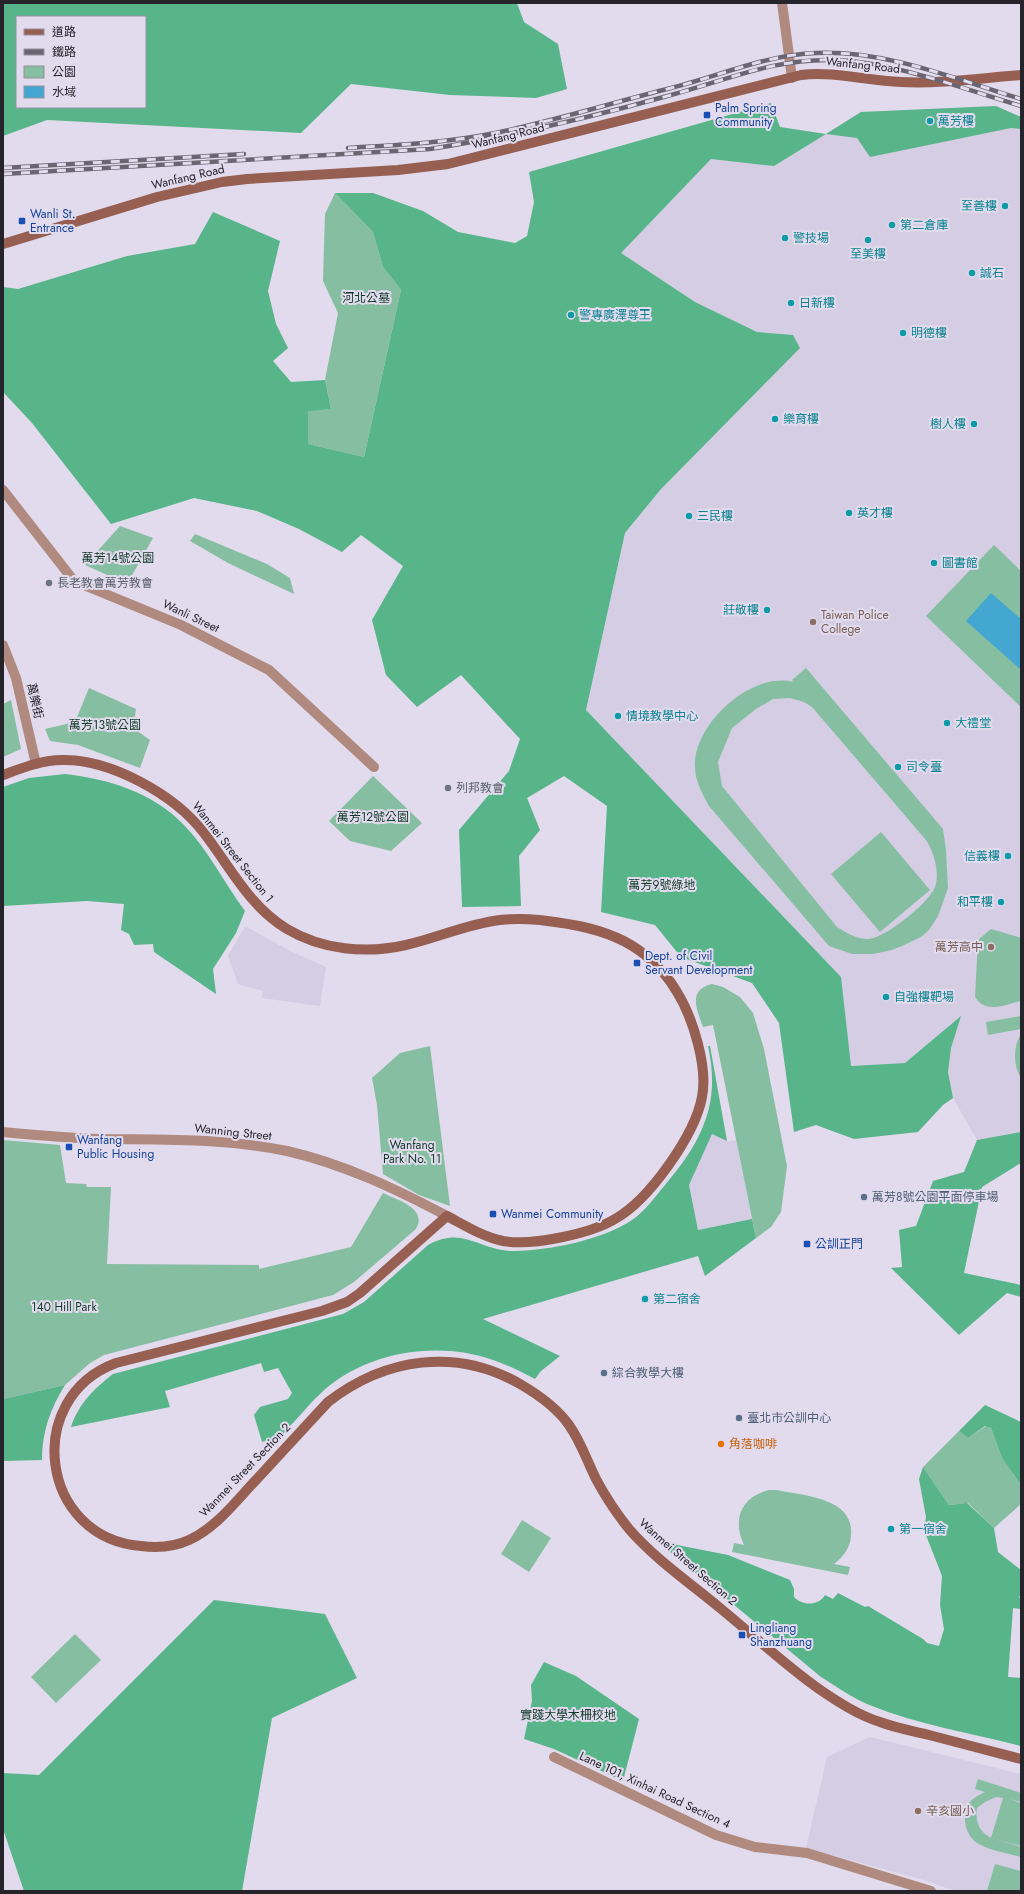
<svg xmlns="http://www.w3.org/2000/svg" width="1024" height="1894" font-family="Jost,'Noto Sans TC',sans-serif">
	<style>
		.built { fill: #d4cde4 }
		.green { fill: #86bea1; fill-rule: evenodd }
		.forest { fill: #58b489; fill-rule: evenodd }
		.water { fill: #43a7d1 }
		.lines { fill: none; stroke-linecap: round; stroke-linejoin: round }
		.street { stroke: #b0897f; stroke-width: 10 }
		.secondary { stroke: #965f52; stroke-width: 10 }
		.rail-casing { stroke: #6a6671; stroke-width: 4.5 }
		.rail { stroke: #e1dbed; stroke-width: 3; stroke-dasharray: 9; stroke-linecap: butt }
		.transit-dot { fill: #1a4fb4; stroke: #e1dbed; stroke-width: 1.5 }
		.culture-dot { fill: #0f9aa8; stroke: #e1dbed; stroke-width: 1.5 }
		.worship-dot { fill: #6b7280; stroke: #e1dbed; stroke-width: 1.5 }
		.education-dot { fill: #8d6e63; stroke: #e1dbed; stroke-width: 1.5 }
		.service-dot { fill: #5c6f8a; stroke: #e1dbed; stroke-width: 1.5 }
		.food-dot { fill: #e8710a; stroke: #e1dbed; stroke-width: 1.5 }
		.labels { text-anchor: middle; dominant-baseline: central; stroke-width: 4; stroke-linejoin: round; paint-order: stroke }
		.street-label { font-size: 12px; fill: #26242b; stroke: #e1dbed }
		.transit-label { font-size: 12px; fill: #164399; stroke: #e1dbed; text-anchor: start }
		.culture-label { font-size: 12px; fill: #0d838f; stroke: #e1dbed; text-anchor: start }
		.park-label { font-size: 12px; fill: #0f3826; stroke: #e1dbed }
		.worship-label { font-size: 12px; fill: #5b616d; stroke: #e1dbed; text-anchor: start }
		.education-label { font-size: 12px; fill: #785e54; stroke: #e1dbed; text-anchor: start }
		.service-label { font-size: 12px; fill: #4e5e75; stroke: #e1dbed; text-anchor: start }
		.food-label { font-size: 12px; fill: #c56008; stroke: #e1dbed; text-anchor: start }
	</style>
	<rect width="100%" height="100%" fill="#e1dbed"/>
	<!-- built -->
	<path class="built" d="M996,106L1021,117V1132L977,1140L953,1098L948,1072L951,1048L960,1017L905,1063L850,1066L841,977L586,710L625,534L661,489L793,335L757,332L695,302L620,253L711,158L774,166L861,112Z
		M245,926L290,951L326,967L320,1006L262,998L263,991L238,984L228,956Z
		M712,1134L729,1142L736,1140L752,1219L698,1230L689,1185Z
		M870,1737L1021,1774V1891H955L924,1880L806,1848L827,1757Z"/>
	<!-- green -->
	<path class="green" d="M335,193L373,232L383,267L401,290L364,457L308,444V410L331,409L325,380L338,313L323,281L325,214Z
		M120,526L153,538L127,584L85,565Z
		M195,534L267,564L290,578L294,594L228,563L190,541Z
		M994,545L1021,571V707L926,616Z
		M806,668L943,829L946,850L948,888L938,916L929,930L921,937L902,946L892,950L873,954H852L829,946L709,806C702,793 695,781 695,766C693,725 751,671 793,682L792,680ZM790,698L804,702L812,707L926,840C934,852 940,872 935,887C929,903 884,939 868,939C856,939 847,933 837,927L722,786L718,762L732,728L756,709L773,699Z
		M89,688L136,709L133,728L150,740L140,768L78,745L50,741L45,729L75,722Z
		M11,700L21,749L3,757V704Z
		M373,776L422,823L391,851L350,841L329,821Z
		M881,832L930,890L880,932L831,874Z
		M991,929L1021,938V1001C1003,1005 986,1014 975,997L978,940Z
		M712,984L723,987L740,997L753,1013L764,1049L787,1166L781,1212L771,1227L756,1238L713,1025L703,1027C697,1010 687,990 712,984Z
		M1021,1016V1029L988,1035L986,1022Z
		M1021,1034V1078C1013,1065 1013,1047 1021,1034Z
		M430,1046L450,1206L419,1195L383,1174L377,1105L372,1078L400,1053Z
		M3,1140L60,1145L66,1183L86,1184L87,1187H111L107,1264L259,1265V1269L351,1247L383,1193C397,1200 428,1208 416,1229L354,1282L333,1295L104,1355L90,1363L65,1385L3,1399Z
		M986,1426L991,1428L1002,1458L1021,1485V1504L994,1528L968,1503L949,1505L923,1467L959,1431L968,1438Z
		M769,1490H777C803,1496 855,1497 851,1536C850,1548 844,1556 834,1564L850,1567L848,1575L732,1552L734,1543L744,1545C732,1519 741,1497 769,1490Z
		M522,1520L551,1538L529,1572L501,1554Z
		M75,1634L101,1660L56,1703L31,1677Z
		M978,1779L1021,1793V1802L1009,1799L1021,1803V1846L994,1839L1021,1847V1857C1008,1853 991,1851 979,1844C965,1837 961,1816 969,1803C973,1798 979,1795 985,1792L975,1789ZM996,1797L1003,1798L991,1838C979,1831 975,1822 977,1808L985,1802Z
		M995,1864L1021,1871V1891H987Z"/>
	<!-- forest -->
	<path class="forest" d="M3,3H517L524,22L558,44L567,89L536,98L450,95L351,84L301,133L47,120L3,136ZM17,17H145V107H17Z
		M771,103L780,127L826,134L861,112L996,106L1021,117V129L1011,128L870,157L857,138L826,134L774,166L711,159L621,253L695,302L757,332L793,335L800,348L661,489L625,533L586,710L841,977L851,1066L905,1063L961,1016L951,1048L948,1072L953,1098L943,1105L918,1132L854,1139L816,1125L794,1132L779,1023L752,983L681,957L655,925L601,912L607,806L564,776L527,798L540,830L519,856L521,906L462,907L459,830L509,771L520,739L461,675L417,707L386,675L372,620L403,566L361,535L342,552L299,529L257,511L194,498L111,524L32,423L3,392V287L18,289L127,256L195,244L213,212L280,241L268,291L276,324L288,348L273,361L291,382L325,380L331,409L308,411V444L364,457L401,290L383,267L373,232L335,193H373L423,211L458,232L515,243L527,236L534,202L529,172Z
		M65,774C108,779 152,792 183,824C208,849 224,883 245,911L236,933L213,969L216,994L154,952L153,944L134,945L129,934L121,930L124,904L87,901L3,906V787L29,778Z
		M708,1046H710L727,1141L712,1134L689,1185L698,1230L752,1219L756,1238L705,1276L698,1256L483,1319L560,1356L541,1371L535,1379C521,1372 508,1365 493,1360C436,1340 363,1352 319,1395C309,1404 300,1416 290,1426C287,1429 283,1435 280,1437C275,1440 267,1440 262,1442L254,1415L260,1407L288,1399L292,1393L278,1368L264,1372L261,1363L165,1391L170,1407L71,1427C79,1403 94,1389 113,1374L343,1314L364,1302L428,1245C464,1225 480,1252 515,1251C551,1250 602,1240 632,1220C645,1211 655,1197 665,1185C702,1141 721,1104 708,1046Z
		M1021,1132V1163L982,1187L964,1273L1021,1285V1297L1007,1293L959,1335L891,1268L902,1267L899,1230L916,1226L933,1181L964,1172L977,1140Z
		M65,1385C50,1409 42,1432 42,1460L3,1461V1399Z
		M985,1405L1021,1422V1485L1002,1458L991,1428L985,1426L968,1438L959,1431Z
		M923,1467L949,1505L967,1503L994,1528L998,1552L1021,1570V1595L1019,1597L1021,1599V1609L1013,1608L1008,1677L1021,1678V1746C972,1733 919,1725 872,1706C854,1699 837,1687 821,1677L657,1541L728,1555L790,1580L794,1589V1597C802,1606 819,1606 825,1595L833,1599L838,1593L865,1607L868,1606L923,1639L927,1643L939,1646L944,1629L940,1605L942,1576L924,1530L926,1517L919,1479Z
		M214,1600L325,1614L357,1678L272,1718L242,1891H24L3,1829V1773L39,1775Z
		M544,1662L576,1676L639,1719L623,1781L554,1749L524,1739L532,1701L531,1685Z"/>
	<!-- water -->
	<path class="water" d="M991,593L1021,619V670L966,621Z"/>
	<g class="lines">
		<!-- street -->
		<path class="street" d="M782,3L792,78
			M3,490L74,581L181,625L269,670L374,767
			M3,645L16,678L36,764
			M3,1132C35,1135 68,1138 100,1139C163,1140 225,1138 287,1151C344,1164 396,1189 447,1216
			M554,1757L716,1835L755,1847L807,1853L931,1891"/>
		<!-- secondary -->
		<path class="secondary" d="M3,244L157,197L222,182L247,179L398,170L448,164L801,75C835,71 867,81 901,82C941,84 981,78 1021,75
			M3,775C22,768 42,760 62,760C111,759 175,795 204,833C231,868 249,906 287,929C322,950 366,954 406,945C437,938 467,924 500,920C527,917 552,921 579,926C603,931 626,939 645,955C657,965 669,978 677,992C693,1018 708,1067 702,1097C695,1135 649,1200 615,1219C590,1234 532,1246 503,1241C483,1237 464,1225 447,1216L360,1293L347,1302L322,1311L116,1363C22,1398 40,1538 141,1546C157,1548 174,1547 189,1540C216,1528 236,1501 256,1480C280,1454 304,1428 328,1402C385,1358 456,1347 520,1384C539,1395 557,1408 569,1425C581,1442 587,1461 596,1479C605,1496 617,1514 629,1529C655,1559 690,1583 720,1608C753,1635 785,1665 819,1689C838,1702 858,1715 880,1722C896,1728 913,1731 929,1735C960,1743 990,1751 1021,1759"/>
		<!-- rail casing -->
		<g class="rail-casing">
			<path id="rail" d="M348,148C395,145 443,143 490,134C551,122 611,103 671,88C720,76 765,55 816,53C886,50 955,79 1021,99
				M3,168L244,154
				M3,174L430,149C512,136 592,117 671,95C727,80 775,58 835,60C895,62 963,89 1021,106"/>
		</g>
		<!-- rail -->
		<use href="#rail" class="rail"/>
	</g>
	<!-- markers -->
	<g class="transit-dot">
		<rect x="703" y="111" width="8" height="8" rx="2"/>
		<rect x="18" y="217" width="8" height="8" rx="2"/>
		<rect x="633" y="959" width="8" height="8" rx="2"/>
		<rect x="65" y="1143" width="8" height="8" rx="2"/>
		<rect x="489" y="1210" width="8" height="8" rx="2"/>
		<rect x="803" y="1240" width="8" height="8" rx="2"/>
		<rect x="738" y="1631" width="8" height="8" rx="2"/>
	</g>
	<g class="culture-dot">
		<circle cx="930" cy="121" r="4"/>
		<circle cx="1005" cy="206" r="4"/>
		<circle cx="892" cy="225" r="4"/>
		<circle cx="785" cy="238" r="4"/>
		<circle cx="868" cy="240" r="4"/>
		<circle cx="972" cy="273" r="4"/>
		<circle cx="791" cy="303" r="4"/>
		<circle cx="571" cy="315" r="4"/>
		<circle cx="903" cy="333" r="4"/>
		<circle cx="775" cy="419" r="4"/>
		<circle cx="974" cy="424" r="4"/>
		<circle cx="849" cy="513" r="4"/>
		<circle cx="689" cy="516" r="4"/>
		<circle cx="934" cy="563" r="4"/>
		<circle cx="767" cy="610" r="4"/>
		<circle cx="618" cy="716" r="4"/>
		<circle cx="947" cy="723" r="4"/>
		<circle cx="898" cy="767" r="4"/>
		<circle cx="1008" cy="856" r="4"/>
		<circle cx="1001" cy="902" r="4"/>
		<circle cx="886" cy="997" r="4"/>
		<circle cx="645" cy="1299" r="4"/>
		<circle cx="891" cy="1529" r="4"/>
	</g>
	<g class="worship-dot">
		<circle cx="49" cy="583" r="4"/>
		<circle cx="448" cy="788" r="4"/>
	</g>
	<g class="education-dot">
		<circle cx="813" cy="622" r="4"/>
		<circle cx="991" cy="947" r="4"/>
		<circle cx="918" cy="1811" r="4"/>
	</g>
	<g class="service-dot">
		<circle cx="864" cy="1197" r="4"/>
		<circle cx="604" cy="1373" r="4"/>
		<circle cx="739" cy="1418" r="4"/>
	</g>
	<circle class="food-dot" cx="721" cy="1444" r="4"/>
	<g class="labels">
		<!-- street labels -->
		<g class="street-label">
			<text transform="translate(863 65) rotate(6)">Wanfang Road</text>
			<text transform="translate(508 136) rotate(-14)">Wanfang Road</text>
			<text transform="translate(188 177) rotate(-13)">Wanfang Road</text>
			<text transform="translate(191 616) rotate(25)">Wanli Street</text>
			<text transform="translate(35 701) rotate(77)">萬樂街</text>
			<text transform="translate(233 852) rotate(52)">Wanmei Street Section 1</text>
			<text transform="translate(233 1132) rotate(6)">Wanning Street</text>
			<text transform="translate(245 1470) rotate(-46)">Wanmei Street Section 2</text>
			<text transform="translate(688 1562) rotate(41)">Wanmei Street Section 2</text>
			<text transform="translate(655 1790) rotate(25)">Lane 101, Xinhai Road Section 4</text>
		</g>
		<!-- transit labels -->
		<g class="transit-label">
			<text x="715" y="108">Palm Spring<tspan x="715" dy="14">Community</tspan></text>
			<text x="30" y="214">Wanli St.<tspan x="30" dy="14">Entrance</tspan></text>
			<text x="645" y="956">Dept. of Civil<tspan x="645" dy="14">Servant Development</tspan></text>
			<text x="77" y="1140">Wanfang<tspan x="77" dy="14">Public Housing</tspan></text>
			<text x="501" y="1214">Wanmei Community</text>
			<text x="815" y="1244">公訓正門</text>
			<text x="750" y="1628">Lingliang<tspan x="750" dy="14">Shanzhuang</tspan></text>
		</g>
		<!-- culture labels -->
		<g class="culture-label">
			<text x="938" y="121">萬芳樓</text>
			<text x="997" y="206" text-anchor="end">至善樓</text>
			<text x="900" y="225">第二倉庫</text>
			<text x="793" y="238">警技場</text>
			<text x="868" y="254" text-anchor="middle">至美樓</text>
			<text x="980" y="273">誠石</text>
			<text x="799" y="303">日新樓</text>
			<text x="579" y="315">警專廣澤尊王</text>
			<text x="911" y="333">明德樓</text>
			<text x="783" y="419">樂育樓</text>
			<text x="966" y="424" text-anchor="end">樹人樓</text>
			<text x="857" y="513">英才樓</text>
			<text x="697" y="516">三民樓</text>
			<text x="942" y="563">圖書館</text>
			<text x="759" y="610" text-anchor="end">莊敬樓</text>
			<text x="626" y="716">情境教學中心</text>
			<text x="955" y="723">大禮堂</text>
			<text x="906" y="767">司令臺</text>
			<text x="1000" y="856" text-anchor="end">信義樓</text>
			<text x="993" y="902" text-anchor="end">和平樓</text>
			<text x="894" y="997">自強樓靶場</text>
			<text x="653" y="1299">第二宿舍</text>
			<text x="899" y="1529">第一宿舍</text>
		</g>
		<!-- park labels -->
		<g class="park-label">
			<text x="366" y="298">河北公墓</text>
			<text x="118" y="558">萬芳14號公園</text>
			<text x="105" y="725">萬芳13號公園</text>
			<text x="373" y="817">萬芳12號公園</text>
			<text x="662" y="885">萬芳9號綠地</text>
			<text x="412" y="1145">Wanfang<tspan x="412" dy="14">Park No. 11</tspan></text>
			<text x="64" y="1307">140 Hill Park</text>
			<text x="568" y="1715">實踐大學木柵校地</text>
		</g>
		<!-- worship labels -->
		<g class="worship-label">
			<text x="57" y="583">長老教會萬芳教會</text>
			<text x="456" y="788">列邦教會</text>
		</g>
		<!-- education labels -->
		<g class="education-label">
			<text x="821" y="615">Taiwan Police<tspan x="821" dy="14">College</tspan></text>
			<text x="983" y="947" text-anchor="end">萬芳高中</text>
			<text x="926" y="1811">辛亥國小</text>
		</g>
		<!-- service labels -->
		<g class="service-label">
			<text x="872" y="1197">萬芳8號公園平面停車場</text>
			<text x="612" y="1373">綜合教學大樓</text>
			<text x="747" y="1418">臺北市公訓中心</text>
		</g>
		<!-- food labels -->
		<g class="food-label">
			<text x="729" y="1444">角落咖啡</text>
		</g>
	</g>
	<!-- border -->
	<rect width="1024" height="1894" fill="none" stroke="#26242b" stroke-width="8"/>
	<!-- legend -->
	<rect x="16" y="16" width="130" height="92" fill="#e1dbed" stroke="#96929f"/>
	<rect x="24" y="29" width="20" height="6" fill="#965f52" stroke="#96929f"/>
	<text x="52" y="36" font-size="12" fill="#26242b">道路</text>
	<rect x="24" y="49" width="20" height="6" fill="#6a6671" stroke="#96929f"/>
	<text x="52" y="56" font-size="12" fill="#26242b">鐵路</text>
	<rect x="24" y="66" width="20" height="12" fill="#86bea1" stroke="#96929f"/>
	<text x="52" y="76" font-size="12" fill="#26242b">公園</text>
	<rect x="24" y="86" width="20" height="12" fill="#43a7d1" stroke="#96929f"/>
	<text x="52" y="96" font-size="12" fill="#26242b">水域</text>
</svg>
